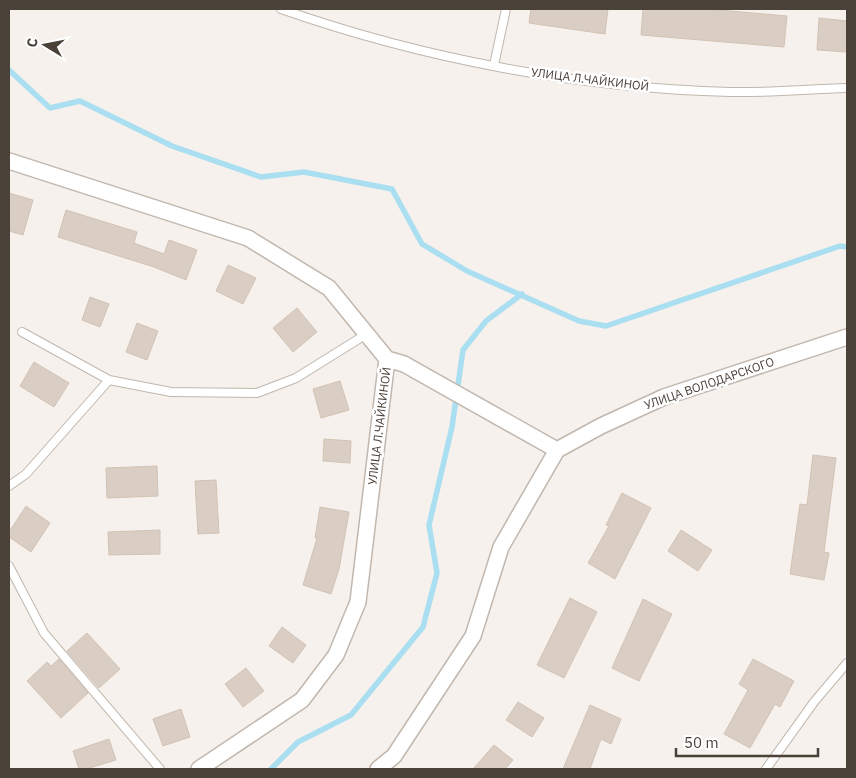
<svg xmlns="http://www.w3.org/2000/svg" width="856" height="778" font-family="'IBM Plex Sans',sans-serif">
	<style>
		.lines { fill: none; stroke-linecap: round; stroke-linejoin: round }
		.stream { stroke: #aadef1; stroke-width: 5.5 }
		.building { fill: #dacec4; stroke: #d2c2b4 }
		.service-casing { stroke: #c1b7ae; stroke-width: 10 }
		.minor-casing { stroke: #c1b7ae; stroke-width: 18 }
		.service { stroke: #fff; stroke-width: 8 }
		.minor { stroke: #fff; stroke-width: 15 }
		.labels { text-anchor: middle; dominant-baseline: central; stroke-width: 5; stroke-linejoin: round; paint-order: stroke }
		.street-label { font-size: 12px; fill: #4a4139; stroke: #fff }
	</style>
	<rect width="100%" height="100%" fill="#f6f1ec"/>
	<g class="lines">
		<!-- stream -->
		<path class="stream" d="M9,70L50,108L80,101L172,146L261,177L304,172L392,189L422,244L467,271L579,321L606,326L840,246L847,247
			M271,769L298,742L351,715L423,627L437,573L429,525L452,427L463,350L486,321L522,294"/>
	</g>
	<!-- building -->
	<path class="building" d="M531,9H608L605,34L529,23Z
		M643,9H708L787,16L784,47L641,35Z
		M819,18L847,21V52L817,50Z
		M9,193L33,200L23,235L9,231Z
		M66,210L137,232L134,243L164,254L169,240L197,250L186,280L154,267L58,237Z
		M228,265L256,278L243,304L216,291Z
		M90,297L109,304L100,327L82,320Z
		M297,308L317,332L293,352L273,328Z
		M137,323L158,331L147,360L126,352Z
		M34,362L69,383L54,407L20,386Z
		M340,381L349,410L321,418L313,389Z
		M324,439L351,441L350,463L323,461Z
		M813,455L836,458L824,552L829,553L824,580L790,574L800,504L807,505Z
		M157,466L158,496L107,498L106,468Z
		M216,480L219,533L198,534L195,481Z
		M622,493L651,508L615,579L588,563L609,526L606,525Z
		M26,506L50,523L31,552L9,537V532Z
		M320,507L349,512L339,569L331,594L303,585L317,538H315Z
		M160,530V554L109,555L108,532Z
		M681,530L712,550L698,571L668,551Z
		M570,598L597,612L564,678L537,665Z
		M643,599L672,614L639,681L612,668Z
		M282,627L306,645L293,663L269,646Z
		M87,633L120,669L99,688L67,651Z
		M59,659L88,693L61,718L27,681L47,662L51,666Z
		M753,659L794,681L780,707L775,704L750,748L724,734L748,690L739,684Z
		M246,668L264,691L243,707L225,684Z
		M518,702L544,718L532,737L506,720Z
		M590,705L621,719L611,744L601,739L590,769H563Z
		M181,709L190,737L163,746L153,719Z
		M109,739L116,760L86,769H79L73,751Z
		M494,745L513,760L505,769H473Z"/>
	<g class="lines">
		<!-- service casing -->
		<g class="service-casing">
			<path id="service" d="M281,9C424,59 578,88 730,92C769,93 808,89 847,88
				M494,65L506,9
				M22,332L109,380L171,392L257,393L296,378L365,335
				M9,486L26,474L109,380
				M9,566L44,633L160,769
				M766,769L814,702L847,663"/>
		</g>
		<!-- minor casing -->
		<g class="minor-casing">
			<path id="minor" d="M9,161L248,238L329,288L387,359L358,602L336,655L302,700L199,769
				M387,359L404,364L557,450
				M378,769L394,756L473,636L501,547L557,450L601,426L664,397L847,337"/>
		</g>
		<!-- service -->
		<use href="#service" class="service"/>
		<!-- minor -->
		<use href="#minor" class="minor"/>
	</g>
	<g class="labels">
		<!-- street labels -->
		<g class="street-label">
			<text transform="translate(590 79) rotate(7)">УЛИЦА Л.ЧАЙКИНОЙ</text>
			<text transform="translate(709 383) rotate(-19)">УЛИЦА ВОЛОДАРСКОГО</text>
			<text transform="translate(379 426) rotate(-83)">УЛИЦА Л.ЧАЙКИНОЙ</text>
		</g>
	</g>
	<!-- border -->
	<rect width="856" height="778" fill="none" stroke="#4a4139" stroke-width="20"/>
	<!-- north arrow -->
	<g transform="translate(45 45) rotate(280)" stroke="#ffffff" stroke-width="4" paint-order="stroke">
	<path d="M0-4L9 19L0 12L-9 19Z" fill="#4a4139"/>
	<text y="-8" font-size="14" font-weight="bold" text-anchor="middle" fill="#4a4139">С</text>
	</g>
	<!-- scale -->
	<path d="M676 748v8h142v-8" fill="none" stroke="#4a4139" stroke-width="2.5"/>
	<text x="684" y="748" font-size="15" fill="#4a4139" stroke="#ffffff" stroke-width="4" paint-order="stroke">50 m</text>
</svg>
